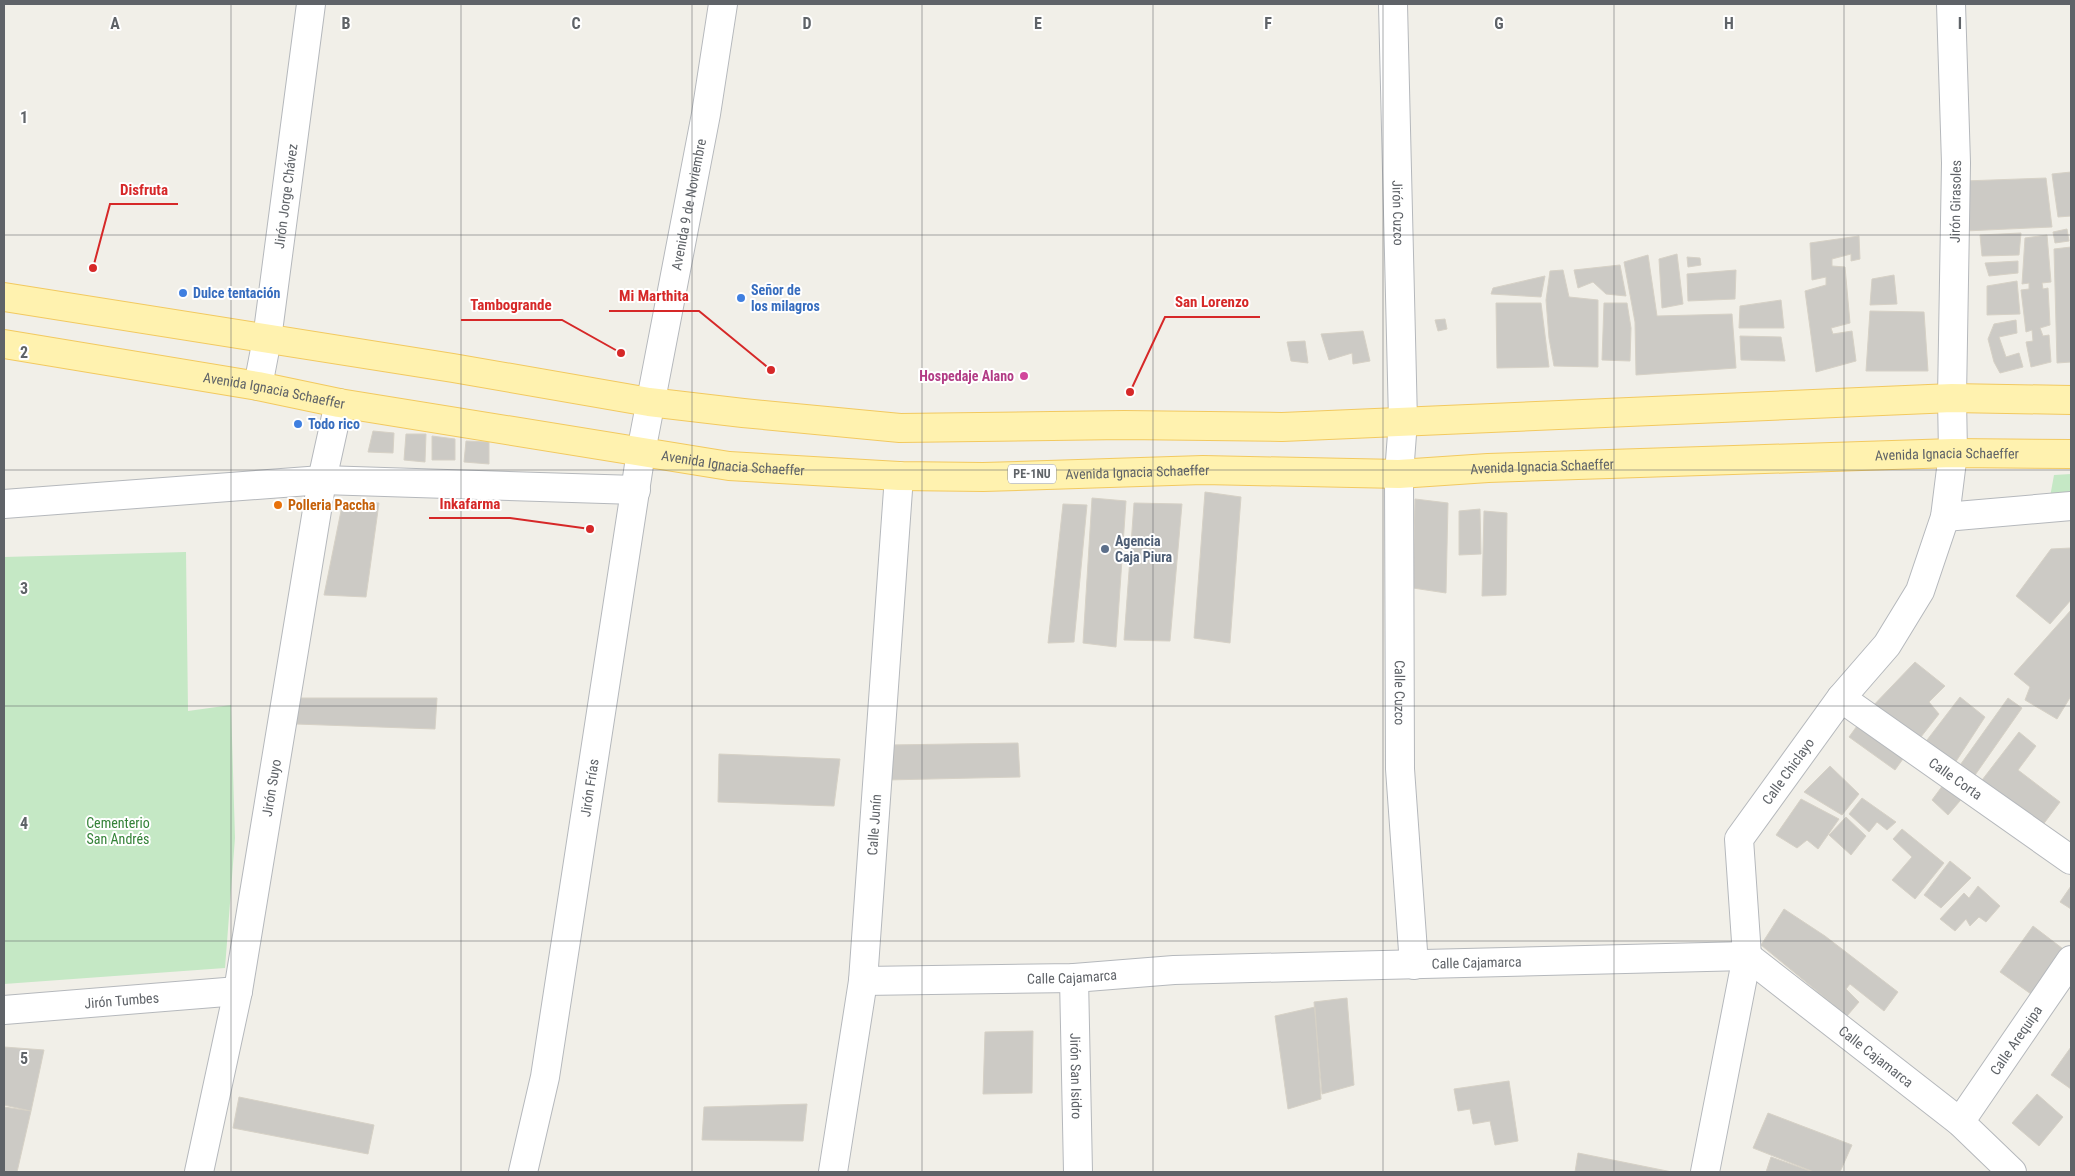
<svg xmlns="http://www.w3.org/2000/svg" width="2075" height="1176" font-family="'Roboto Condensed',sans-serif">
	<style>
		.green { fill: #c5e8c5 }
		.building { fill: #cccac5; stroke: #d6d1c6 }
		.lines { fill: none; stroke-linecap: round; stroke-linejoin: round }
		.street-casing { stroke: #b5b8bc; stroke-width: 30 }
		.primary-casing { stroke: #f2c960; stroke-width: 30 }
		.street { stroke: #fff; stroke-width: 28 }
		.primary { stroke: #fff2af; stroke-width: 28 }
		.grid { fill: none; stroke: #5f6368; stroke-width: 1; stroke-opacity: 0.55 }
		.shop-dot { fill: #3f7fe0; stroke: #fff; stroke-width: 2 }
		.hotel-dot { fill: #d1479c; stroke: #fff; stroke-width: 2 }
		.food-dot { fill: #e8710a; stroke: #fff; stroke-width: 2 }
		.service-dot { fill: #5c6f8a; stroke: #fff; stroke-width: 2 }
		.labels { text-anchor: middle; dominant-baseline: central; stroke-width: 4; stroke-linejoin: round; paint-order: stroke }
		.shield { fill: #fff; stroke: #8f9295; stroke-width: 1 }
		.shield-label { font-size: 12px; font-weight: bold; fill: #5f6368 }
		.street-label { font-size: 14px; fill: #5f6368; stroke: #fff }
		.shop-label { font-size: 14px; font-weight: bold; fill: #366cbe; stroke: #fff; text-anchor: start }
		.hotel-label { font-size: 14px; font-weight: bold; fill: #b23c85; stroke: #fff; text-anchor: end }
		.food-label { font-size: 14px; font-weight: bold; fill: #c56008; stroke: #fff; text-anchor: start }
		.service-label { font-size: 14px; font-weight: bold; fill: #4e5e75; stroke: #fff; text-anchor: start }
		.park-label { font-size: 14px; fill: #348238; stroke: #fff }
		.grid-label { font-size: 16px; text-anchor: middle; font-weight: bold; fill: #5f6368; stroke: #fff; stroke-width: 4; stroke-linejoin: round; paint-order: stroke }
		.leader { fill: none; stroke: #d62828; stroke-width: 2 }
		.callout-dot { fill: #d62828; stroke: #fff; stroke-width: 2 }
		.callout-label { font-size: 15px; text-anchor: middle; font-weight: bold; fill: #d62828; stroke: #fff; stroke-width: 4; stroke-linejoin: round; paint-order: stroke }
	</style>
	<rect width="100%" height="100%" fill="#f1efe8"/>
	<!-- green -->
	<path class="green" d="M2071,474V496L2050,497L2054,475Z
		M186,552L188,711L231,705L235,838L225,968L4,984V557Z"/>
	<!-- building -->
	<path class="building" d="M2071,172V216L2058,217L2052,174Z
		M2046,178L2052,227L1965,231L1964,181Z
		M2067,229L2069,241L2055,243L2053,232Z
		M2021,233L2019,255L1982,256L1980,235Z
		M2047,235L2051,282L2042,283L2043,289L2048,288L2050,325L2040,328L2043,336L2049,335L2051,362L2031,367L2026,342L2033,341L2032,330L2026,332L2021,290L2029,289V283L2022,284L2025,238Z
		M1859,236L1860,259L1851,261V254L1832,259V266L1845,267L1850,323L1831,328L1833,334L1852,331L1856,361L1816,372L1805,291L1826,285V277L1812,280L1810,243Z
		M2071,247V362L2057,363L2054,249Z
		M1677,254L1683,304L1662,308L1659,259Z
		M1648,255L1657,316L1732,314L1736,368L1636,375L1635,322L1624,262Z
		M1687,257L1700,258L1701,265L1688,267Z
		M2018,261V273L1989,276L1985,263Z
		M1620,265L1626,296L1606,294L1593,282L1578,288L1574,270Z
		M1563,270L1569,297L1598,300V367L1554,366L1549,338L1546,300L1550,271Z
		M1736,270L1735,299L1688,301L1687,274Z
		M1894,275L1897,304L1870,305L1872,279Z
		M1545,276L1541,297L1491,294L1493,288Z
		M2017,281L2020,314L1987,315V286Z
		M1781,300L1784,328H1739L1740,306Z
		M1496,303H1541L1549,367L1497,368Z
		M1604,303H1627L1631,328L1630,361L1602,360Z
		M1870,311L1924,312L1928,371H1866Z
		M1445,319L1447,329L1438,331L1435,320Z
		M2016,320L2017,333L1999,337L2006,357L2019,353L2023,367L2000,373L1994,362L1988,339L1994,324Z
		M1363,331L1370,361L1353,364L1352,353L1329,360L1321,334Z
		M1740,336L1781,337L1785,361L1741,360Z
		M1305,341L1308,363L1291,361L1287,342Z
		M373,431L394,433L393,453L368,452Z
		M406,434H426L425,462L404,460Z
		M432,436L455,439V460H432Z
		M466,441L489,442V464L464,462Z
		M1205,492L1241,497L1230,643L1194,638Z
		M1092,498L1126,501L1116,647L1083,643Z
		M1415,499L1448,503L1446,593L1413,588Z
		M343,501L379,503L366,597L324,595Z
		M1134,503L1182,504L1170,641L1124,640Z
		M1063,504L1087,505L1074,642L1048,643Z
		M1480,509L1481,554L1459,555V511Z
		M1484,511L1507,513L1506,595L1482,596Z
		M2071,548V600L2050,624L2016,596L2051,549Z
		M2071,610V696L2057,719L2025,700L2030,687L2014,674Z
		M1915,662L1945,686L1929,702L1939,714L1917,742L1869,710Z
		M1960,697L1985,717L1953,766L1924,744Z
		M296,698H437L435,729L296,724Z
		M2008,698L2022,708L1973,778L1958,768Z
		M1862,719L1908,752L1895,770L1849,737Z
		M2019,732L2036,746L2018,770L2060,802L2039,830L1979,784Z
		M1018,743L1020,777L886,780L888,745Z
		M719,754L840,759L834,806L718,802Z
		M1830,766L1859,794L1842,815L1804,792Z
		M1946,781L1965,795L1948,815L1932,800Z
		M1862,798L1896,822L1887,830L1877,822L1869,832L1849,814Z
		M1801,799L1839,819L1818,849L1807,840L1797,848L1776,835Z
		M1846,817L1866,836L1851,855L1829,835Z
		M1902,829L1944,863L1915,899L1892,880L1912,857L1893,839Z
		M1950,861L1971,878L1941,908L1924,895Z
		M1978,886L2000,906L1986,922L1979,917L1970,926L1966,919L1955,931L1940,919L1964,893L1969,898Z
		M2071,886V909L2060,902Z
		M1784,909L1825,936L1898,992L1884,1011L1850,984L1846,989L1859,1002L1847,1016L1761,945Z
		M2033,926L2071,955L2038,999L2000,972Z
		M1347,998L1354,1085L1322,1094L1314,1002Z
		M1315,1007L1321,1099L1288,1109L1275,1016Z
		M1033,1031L1032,1093L983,1094L985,1032Z
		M4,1047L44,1050L31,1111L4,1105Z
		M2071,1047V1089L2051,1075Z
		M1509,1081L1518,1141L1495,1145L1490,1121L1473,1124L1470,1109L1458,1111L1454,1089Z
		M2037,1094L2063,1117L2039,1146L2012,1123Z
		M239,1097L374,1125L368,1154L233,1128Z
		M807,1104L803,1141L702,1140L704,1107Z
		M4,1107L31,1111L17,1172H4Z
		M1768,1113L1852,1145L1840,1172H1814L1753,1148Z
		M1578,1153L1672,1172H1575Z
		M1771,1157L1813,1172H1766Z"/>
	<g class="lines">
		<!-- street casing -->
		<g class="street-casing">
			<g id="street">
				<path id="s1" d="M1393,4L1403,421L1399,474L1400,769L1414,965"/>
				<path id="s2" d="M258,386L267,339L311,4"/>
				<path d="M4,504L322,480L636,490"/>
				<path d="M1945,517L2071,506"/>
				<path id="s3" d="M1841,698L2071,860"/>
				<path id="s4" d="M1074,978L1078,1172"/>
				<path id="s5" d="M863,981L1074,978L1174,970L1747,956L1960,1122L2012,1172"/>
				<path id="s6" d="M4,1010L238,991"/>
				<path id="s7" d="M1960,1122L2071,960"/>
				<path id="s8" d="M199,1172L238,991L322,480L339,403"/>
				<path id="s9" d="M523,1172L545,1077L641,452L706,114L723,4"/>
				<path id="s10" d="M833,1172L863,981L899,476"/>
				<path id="s11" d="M1705,1172L1747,956L1739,839L1841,698L1887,645L1920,591L1945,517L1953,453L1952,398L1956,163L1951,4"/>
			</g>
		</g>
		<!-- primary casing -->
		<g class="primary-casing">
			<g id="primary">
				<path d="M4,297L453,368L649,402L743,413L900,428L1124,425L1282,427L1952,398L2071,400"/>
				<path id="s12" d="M4,344L258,386L339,403L729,466L899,476L983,477L1203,470L1399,474L1488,468L1953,453L2071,454"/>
			</g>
		</g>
		<!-- street -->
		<use href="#street" class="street"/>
		<!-- primary -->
		<use href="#primary" class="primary"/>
	</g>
	<!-- grid -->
	<path class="grid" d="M231,4V1172M461,4V1172M692,4V1172M922,4V1172M1153,4V1172M1383,4V1172M1614,4V1172M1844,4V1172M4,235H2071M4,470H2071M4,706H2071M4,941H2071"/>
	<!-- markers -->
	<g class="shop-dot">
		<circle cx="183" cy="293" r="5"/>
		<circle cx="741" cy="298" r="5"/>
		<circle cx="298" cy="424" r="5"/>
	</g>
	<circle class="hotel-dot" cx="1024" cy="376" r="5"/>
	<circle class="food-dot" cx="278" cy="505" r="5"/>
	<circle class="service-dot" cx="1105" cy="549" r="5"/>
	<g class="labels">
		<!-- shield labels -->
		<rect class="shield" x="1008" y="464.5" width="48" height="19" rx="4"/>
		<g class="shield-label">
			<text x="1032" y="474">PE-1NU</text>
		</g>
		<!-- street labels -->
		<g class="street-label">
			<text stroke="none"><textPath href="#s2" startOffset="192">Jirón Jorge Chávez</textPath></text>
			<text stroke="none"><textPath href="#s11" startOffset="1039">Jirón Girasoles</textPath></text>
			<text stroke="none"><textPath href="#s9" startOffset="982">Avenida 9 de Noviembre</textPath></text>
			<text stroke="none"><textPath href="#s1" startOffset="209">Jirón Cuzco</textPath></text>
			<text stroke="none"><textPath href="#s12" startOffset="274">Avenida Ignacia Schaeffer</textPath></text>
			<text stroke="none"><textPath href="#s12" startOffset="1954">Avenida Ignacia Schaeffer</textPath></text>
			<text stroke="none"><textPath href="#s12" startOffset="739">Avenida Ignacia Schaeffer</textPath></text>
			<text stroke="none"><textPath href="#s12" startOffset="1549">Avenida Ignacia Schaeffer</textPath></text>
			<text stroke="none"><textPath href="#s12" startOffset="1144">Avenida Ignacia Schaeffer</textPath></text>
			<text stroke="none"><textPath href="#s1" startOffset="689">Calle Cuzco</textPath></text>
			<text stroke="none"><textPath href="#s11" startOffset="421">Calle Chiclayo</textPath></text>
			<text stroke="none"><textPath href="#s3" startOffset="140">Calle Corta</textPath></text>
			<text stroke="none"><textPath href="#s8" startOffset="391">Jirón Suyo</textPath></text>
			<text stroke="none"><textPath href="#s9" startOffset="390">Jirón Frías</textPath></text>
			<text stroke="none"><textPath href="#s10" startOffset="350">Calle Junín</textPath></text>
			<text stroke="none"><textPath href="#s5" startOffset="614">Calle Cajamarca</textPath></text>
			<text stroke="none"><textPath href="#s5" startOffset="209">Calle Cajamarca</textPath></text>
			<text stroke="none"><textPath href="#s6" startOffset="118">Jirón Tumbes</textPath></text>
			<text stroke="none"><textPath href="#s7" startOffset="99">Calle Arequipa</textPath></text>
			<text stroke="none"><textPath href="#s5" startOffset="1048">Calle Cajamarca</textPath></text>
			<text stroke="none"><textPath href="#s4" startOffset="98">Jirón San Isidro</textPath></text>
		</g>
		<!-- shop labels -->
		<g class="shop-label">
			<text x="751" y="290">Señor de<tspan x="751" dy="16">los milagros</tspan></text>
			<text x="193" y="293">Dulce tentación</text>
			<text x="308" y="424">Todo rico</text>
		</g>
		<!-- hotel labels -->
		<g class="hotel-label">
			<text x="1014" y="376">Hospedaje Alano</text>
		</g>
		<!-- food labels -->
		<g class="food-label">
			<text x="288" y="505">Polleria Paccha</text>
		</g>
		<!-- service labels -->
		<g class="service-label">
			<text x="1115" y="541">Agencia<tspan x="1115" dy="16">Caja Piura</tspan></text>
		</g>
		<!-- park labels -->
		<g class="park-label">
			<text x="118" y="823">Cementerio<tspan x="118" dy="16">San Andrés</tspan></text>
		</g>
	</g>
	<g class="grid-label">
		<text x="115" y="29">A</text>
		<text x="346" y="29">B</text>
		<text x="576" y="29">C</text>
		<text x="807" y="29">D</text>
		<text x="1038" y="29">E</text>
		<text x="1268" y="29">F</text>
		<text x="1499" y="29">G</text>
		<text x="1729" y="29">H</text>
		<text x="1960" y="29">I</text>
		<text x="24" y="123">1</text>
		<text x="24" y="358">2</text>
		<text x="24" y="594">3</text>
		<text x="24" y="829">4</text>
		<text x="24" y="1064">5</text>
	</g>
	<!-- callouts -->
	<path class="leader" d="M93 268L110 204H178M771 370L699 311H609M1130 392L1165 317H1260M621 353L562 320H461M590 529L510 518H429"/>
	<g class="callout-dot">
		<circle cx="93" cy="268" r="5"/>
		<circle cx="771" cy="370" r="5"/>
		<circle cx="1130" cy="392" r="5"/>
		<circle cx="621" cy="353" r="5"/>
		<circle cx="590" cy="529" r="5"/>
	</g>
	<g class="callout-label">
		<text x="144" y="195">Disfruta</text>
		<text x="654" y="301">Mi Marthita</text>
		<text x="1212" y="307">San Lorenzo</text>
		<text x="511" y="310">Tambogrande</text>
		<text x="470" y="509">Inkafarma</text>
	</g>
	<!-- border -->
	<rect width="2075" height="1176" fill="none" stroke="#5f6368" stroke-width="10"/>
</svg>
